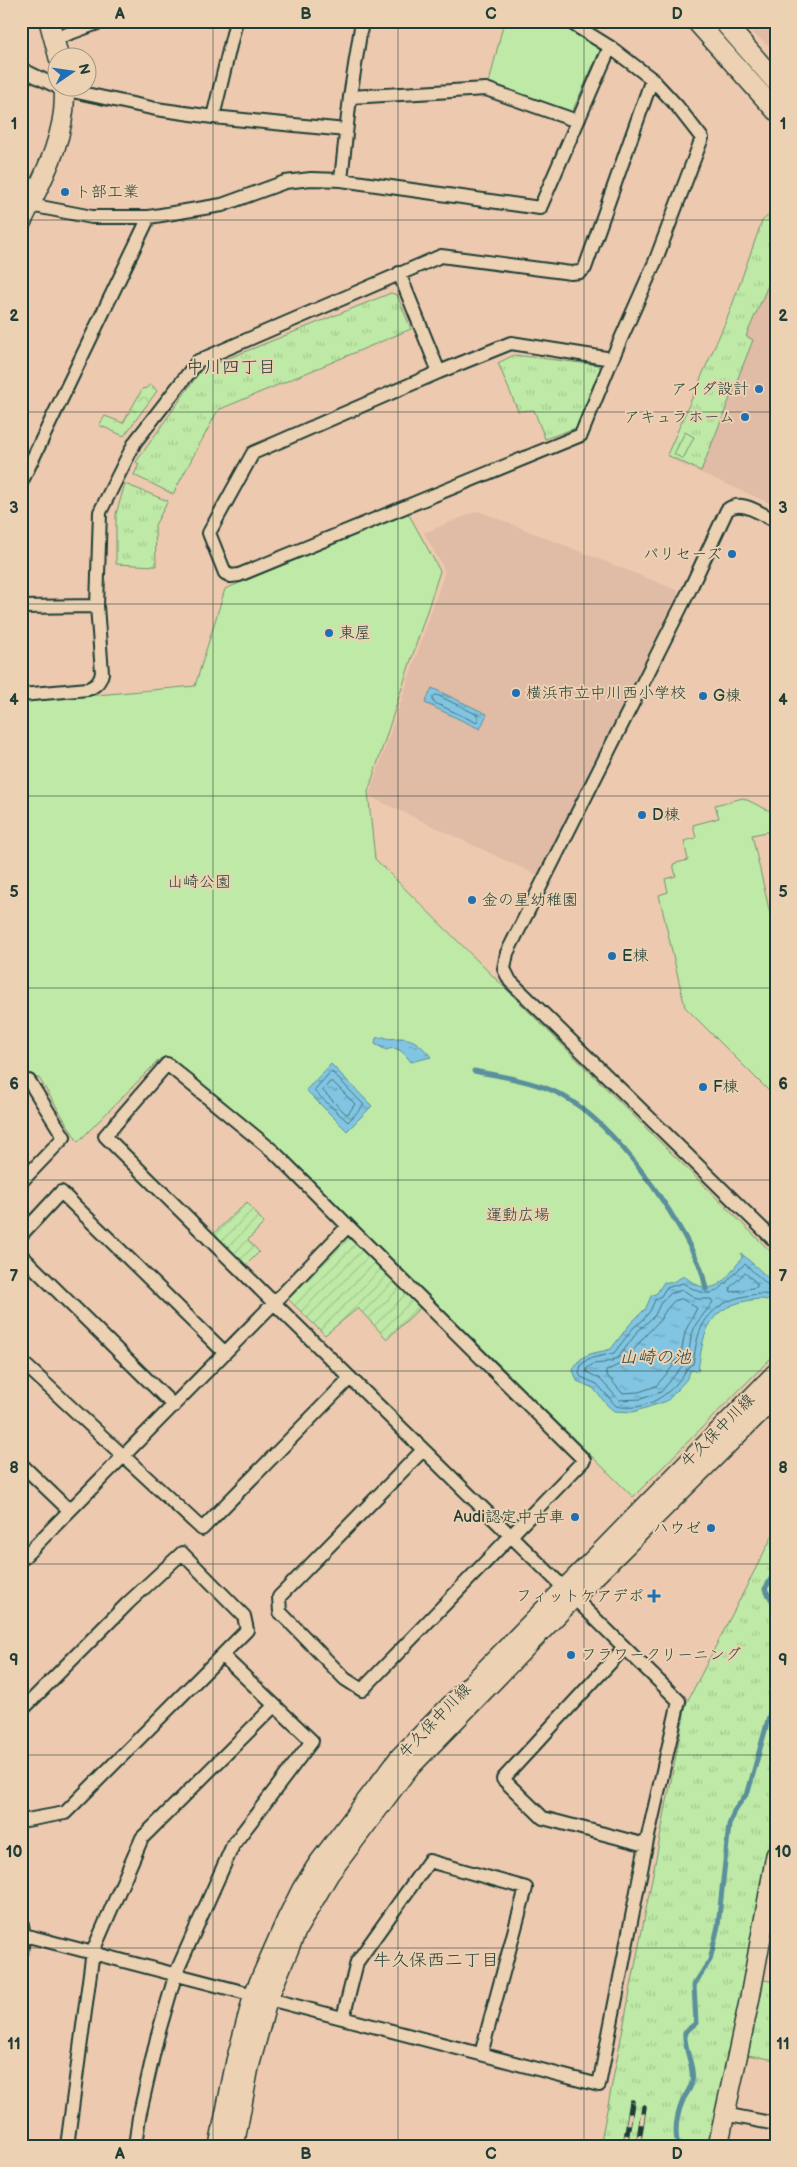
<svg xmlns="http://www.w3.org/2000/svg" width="797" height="2167" font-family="'Balsamiq Sans','Klee One',sans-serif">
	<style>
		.built { fill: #e0bba5 }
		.grass { fill: url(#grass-tufts); stroke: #6f936d }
		.forest { fill: url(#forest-crowns); stroke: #6f936d }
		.park { fill: #bfe9a6; stroke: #6f936d }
		.garden { fill: url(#garden-furrows); stroke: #6f936d }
		.water { fill: url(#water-ripples); stroke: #5a8f9c }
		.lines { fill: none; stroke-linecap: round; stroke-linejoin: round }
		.shore { stroke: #46737a; stroke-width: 1 }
		.stream { stroke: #5a8f9c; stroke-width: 5 }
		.street-casing { stroke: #1f3d34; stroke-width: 16 }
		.secondary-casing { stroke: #1f3d34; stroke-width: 22 }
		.street { stroke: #ecd1b3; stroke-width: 12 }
		.secondary { stroke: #ecd1b3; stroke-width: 19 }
		.rail-casing { stroke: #1f3d34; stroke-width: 5.5 }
		.rail { stroke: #ecd1b3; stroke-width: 4; stroke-dasharray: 11; stroke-linecap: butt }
		.grid { fill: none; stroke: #1f3d34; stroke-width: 1; stroke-opacity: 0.55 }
		.poi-dot { fill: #1f6fb2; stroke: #ecd1b3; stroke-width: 2 }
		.labels { text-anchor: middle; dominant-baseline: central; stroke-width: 4; stroke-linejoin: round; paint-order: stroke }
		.poi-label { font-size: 16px; fill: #1f3d34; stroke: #ecd1b3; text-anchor: start }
		.park-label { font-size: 16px; fill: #27463a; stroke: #ecd1b3 }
		.street-label { font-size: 16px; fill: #1f3d34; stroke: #ecd1b3 }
		.neighbourhood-label { font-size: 18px; fill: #1f3d34; stroke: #ecd1b3 }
		.water-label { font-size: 18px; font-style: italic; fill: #294b45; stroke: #ecd1b3 }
		.neatline { fill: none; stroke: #1f3d34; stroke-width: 2 }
		.grid-label { font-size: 16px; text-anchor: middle; font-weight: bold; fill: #1f3d34 }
	</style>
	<defs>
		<pattern id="grass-tufts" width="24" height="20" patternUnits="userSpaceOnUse" patternTransform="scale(1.25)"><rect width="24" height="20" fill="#bfe9a6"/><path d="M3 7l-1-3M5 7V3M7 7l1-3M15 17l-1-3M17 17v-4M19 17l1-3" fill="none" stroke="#a4c990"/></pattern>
		<pattern id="forest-crowns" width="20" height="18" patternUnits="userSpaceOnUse" patternTransform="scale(1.25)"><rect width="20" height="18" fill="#bfe9a6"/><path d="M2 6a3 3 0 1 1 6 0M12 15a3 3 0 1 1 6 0" fill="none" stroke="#a4c990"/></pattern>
		<pattern id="garden-furrows" width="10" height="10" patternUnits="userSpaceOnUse" patternTransform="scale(1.25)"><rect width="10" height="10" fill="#bfe9a6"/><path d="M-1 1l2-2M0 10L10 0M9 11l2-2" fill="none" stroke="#a4c990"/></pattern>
		<pattern id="water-ripples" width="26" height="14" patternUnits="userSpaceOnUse" patternTransform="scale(1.25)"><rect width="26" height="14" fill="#81c5e2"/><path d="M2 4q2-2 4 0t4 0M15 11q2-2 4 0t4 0" fill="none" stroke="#69a1b8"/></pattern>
	</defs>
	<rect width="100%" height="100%" fill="#edc9af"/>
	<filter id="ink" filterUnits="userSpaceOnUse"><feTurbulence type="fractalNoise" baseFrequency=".02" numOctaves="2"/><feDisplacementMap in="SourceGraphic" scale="10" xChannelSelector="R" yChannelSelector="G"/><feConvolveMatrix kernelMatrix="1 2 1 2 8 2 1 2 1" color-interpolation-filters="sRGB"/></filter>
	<g filter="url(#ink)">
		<!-- built -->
		<path class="built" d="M741,21H776V51L750,31Z
			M776,218V506L672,460L729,332Z
			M478,511L679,591L539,876L369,796L445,571L424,533Z"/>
		<!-- grass -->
		<path class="grass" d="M776,209V274H773L746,336L753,340L701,471L667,455L729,314L762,221Z
			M391,293L397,295L411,329L218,410L173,494L134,475L139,464L136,462L202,369Z
			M514,355L598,365L603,371L578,427L545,439L534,410L518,411L498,363Z
			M125,484L168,501L155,525L156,566L116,564V514Z
			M776,1529V1826L712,2146H600L686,1704Z
			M763,1980L776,1982V2060L747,2055Z"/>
		<!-- forest -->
		<path class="forest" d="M151,384L157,391L124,436L99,425L105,416L123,423L143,388L145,389Z"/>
		<!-- park -->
		<path class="park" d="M504,21H550L576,33L600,50L572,112L489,83Z
			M685,432L694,437L683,459L674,454Z
			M408,513L440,571L368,792L375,859L776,1257V1353L633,1497L282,1150L168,1057L161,1058L78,1142L39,1078L21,1077V702L195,686L225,589Z
			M743,798L776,814V830L752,835L776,940V1098L685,1007L659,895L668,892L665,879L676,876L673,864L688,860L684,841L696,838L693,825L719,818L715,805Z"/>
		<!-- garden -->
		<path class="garden" d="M247,1202L264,1223L248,1240L259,1252L246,1265L214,1233Z
			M349,1233L420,1308L387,1339L358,1308L325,1335L288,1299Z"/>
		<!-- water -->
		<path class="water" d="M432,688L487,714L480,729L425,703Z
			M384,1037C390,1040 394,1038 400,1038C414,1038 422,1046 431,1057L411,1062C404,1053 398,1045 386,1050L375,1044L376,1038Z
			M331,1064L372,1106L347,1131L306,1090Z
			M741,1253L776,1285V1304C766,1297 757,1299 746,1301C706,1309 703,1336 698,1371L691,1370L686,1380L667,1401L633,1412L614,1411L608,1406L593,1388L577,1381L573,1370C581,1352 594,1354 611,1349L630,1324L646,1308L651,1296L657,1293L664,1282L671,1283L684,1276C713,1300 723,1283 742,1258Z"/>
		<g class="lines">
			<!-- shore -->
			<path class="shore" d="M437,695L478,715V721L475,722L433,702V697Z
				M330,1073H333L364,1105L348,1122L314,1091Z
				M330,1082H333L355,1104L348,1114L345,1113L323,1091Z
				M745,1273L757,1283V1287L731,1292L730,1288Z
				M776,1289L770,1287L745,1264C719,1284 720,1307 683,1283L666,1288L661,1296L655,1300L650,1311L643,1320L634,1327L614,1353L588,1359L581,1365L579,1373L581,1377L597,1384L616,1406C642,1412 666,1398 681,1378C686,1372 686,1367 693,1364C695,1355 695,1346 698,1337C704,1314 723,1300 746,1296C756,1294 766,1292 776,1298
				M683,1290L697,1299H711L713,1302L696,1324L691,1337L688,1359L661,1392L641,1399L619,1400L600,1379L587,1372L586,1369L593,1364L604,1363L618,1358L638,1331L655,1315L660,1304L670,1294Z
				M682,1299L697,1308L685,1332L681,1354L670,1370L656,1386L639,1392L622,1393L606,1374V1371L624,1362L644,1337L660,1320L666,1310L674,1301Z"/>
			<!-- stream -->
			<path class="stream" d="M474,1071C499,1076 527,1080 551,1090C609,1114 670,1205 697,1260C702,1269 704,1279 706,1289
				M776,1570L765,1589L776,1607
				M678,2146C674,2131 677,2114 683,2100C686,2094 691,2088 692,2082C695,2065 683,2049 685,2032L696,2023L694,1985L710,1960L718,1926L729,1825L734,1811L748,1792L776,1691"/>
			<!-- street casing -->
			<g class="street-casing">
				<path id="street" d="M54,39L103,21
					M21,69L58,87
					M58,88L156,109L213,117L346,130
					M350,97L486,89L577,121
					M213,117L236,21
					M341,180L350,97L362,21
					M30,205L92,217H149L222,205L285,182L311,179L341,180L540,208L610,47
					M399,273L439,372
					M612,359L511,343L439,372L253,453L209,533L225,573L231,576L239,575L581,435L612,359L655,262L702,138L677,106L652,79
					M21,483L149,217
					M776,521C762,515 741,498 727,510L690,589L507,953L504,969L510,981L776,1242
					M21,607L97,606
					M21,695L88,689C96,686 100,682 102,673L97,606L100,512L135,442L198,361L441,256L571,273L580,272L585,268L652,79L610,47L568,21
					M21,1081H29L64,1137L21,1182
					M348,1226L274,1152L167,1064L105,1136L274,1303L348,1226L584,1460L362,1690L345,1679L280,1612L279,1597L423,1450
					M21,1235L61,1192L225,1353
					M21,1255L174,1406
					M21,1361L202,1529L350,1378
					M21,1464L69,1510
					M21,1560L274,1303L679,1701L646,1845L599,2085L24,1935L21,1920
					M624,1648L503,1779L543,1818L646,1845
					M21,1711L128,1603L182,1553L244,1616L247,1630L65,1813L21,1821
					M21,1935H24L21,1951
					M343,2018L357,1962L429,1861L526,1888L481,2054
					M724,2114L776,2124
					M67,2146L93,1951L142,1838L274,1706
					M135,2146L139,2117L157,2038L176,1973L233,1845L312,1741L222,1655"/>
			</g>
			<!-- secondary casing -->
			<g class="secondary-casing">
				<path id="secondary" d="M49,21L59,58
					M696,21L776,111
					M723,21L776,82
					M21,223C41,182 68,135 64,88
					M219,2146L236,2061L254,1994L287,1919L302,1889L318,1864L400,1757L776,1373
					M234,2146L249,2067L268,1998L297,1929L329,1874L407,1770L584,1587L776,1396
					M718,2146L750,1997L776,1855"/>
			</g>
			<!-- street -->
			<use href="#street" class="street"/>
			<!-- secondary -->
			<use href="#secondary" class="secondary"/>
			<!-- rail casing -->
			<g class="rail-casing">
				<path id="rail" d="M625,2146L632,2102
					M638,2146L644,2107"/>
			</g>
			<!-- rail -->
			<use href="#rail" class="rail"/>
		</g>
	</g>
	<!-- grid -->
	<path class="grid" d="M213,21V2146M398,21V2146M584,21V2146M21,220H776M21,412H776M21,604H776M21,796H776M21,988H776M21,1180H776M21,1371H776M21,1564H776M21,1755H776M21,1948H776"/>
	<!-- markers -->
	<g class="poi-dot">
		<circle cx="65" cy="192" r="5"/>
		<circle cx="759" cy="389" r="5"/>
		<circle cx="745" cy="417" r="5"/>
		<circle cx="732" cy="554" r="5"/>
		<circle cx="329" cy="633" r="5"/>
		<circle cx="516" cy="693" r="5"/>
		<circle cx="703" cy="696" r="5"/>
		<circle cx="642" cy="815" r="5"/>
		<circle cx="472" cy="900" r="5"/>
		<circle cx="612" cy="956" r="5"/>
		<circle cx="703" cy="1087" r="5"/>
		<circle cx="575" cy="1517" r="5"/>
		<circle cx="711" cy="1528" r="5"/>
		<path d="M651.5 1588.5h5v5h5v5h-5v5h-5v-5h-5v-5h5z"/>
		<circle cx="571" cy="1655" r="5"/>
	</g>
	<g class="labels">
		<!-- poi labels -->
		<g class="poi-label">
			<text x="75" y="192">ト部工業</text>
			<text x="749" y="389" text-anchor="end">アイダ設計</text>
			<text x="735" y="417" text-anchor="end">アキュラホーム</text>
			<text x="722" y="554" text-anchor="end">パリセーズ</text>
			<text x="339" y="633">東屋</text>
			<text x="526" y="693">横浜市立中川西小学校</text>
			<text x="713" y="696">G棟</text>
			<text x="652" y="815">D棟</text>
			<text x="482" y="900">金の星幼稚園</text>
			<text x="622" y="956">E棟</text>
			<text x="713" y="1087">F棟</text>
			<text x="565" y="1517" text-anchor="end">Audi認定中古車</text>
			<text x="701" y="1528" text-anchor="end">ハウゼ</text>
			<text x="644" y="1596" text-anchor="end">フィットケアデポ</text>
			<text x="581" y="1655">フラワークリーニング</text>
		</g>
		<!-- park labels -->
		<g class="park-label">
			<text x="199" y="882">山崎公園</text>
			<text x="518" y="1215">運動広場</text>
		</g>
		<!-- street labels -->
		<g class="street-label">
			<text transform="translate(718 1431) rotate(-45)">牛久保中川線</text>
			<text transform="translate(435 1721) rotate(-46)">牛久保中川線</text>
		</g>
		<!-- neighbourhood labels -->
		<g class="neighbourhood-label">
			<text x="231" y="367">中川四丁目</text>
			<text x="436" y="1960">牛久保西二丁目</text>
		</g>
		<!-- water labels -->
		<g class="water-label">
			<text x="655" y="1357">山崎の池</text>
		</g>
	</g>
	<!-- margin -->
	<rect width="797" height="2167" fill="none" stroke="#ecd1b3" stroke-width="55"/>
	<!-- north arrow -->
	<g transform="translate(72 72) rotate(77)"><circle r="24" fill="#ecd1b3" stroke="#9a9680"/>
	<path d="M0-4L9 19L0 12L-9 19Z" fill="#1f6fb2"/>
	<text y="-8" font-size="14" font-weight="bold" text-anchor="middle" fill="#1f3d34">N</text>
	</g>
	<rect x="28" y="28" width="742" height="2112" class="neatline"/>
	<g class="grid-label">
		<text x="120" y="19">A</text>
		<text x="306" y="19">B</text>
		<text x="491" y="19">C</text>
		<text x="677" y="19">D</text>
		<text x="14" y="129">1</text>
		<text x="783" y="129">1</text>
		<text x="14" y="321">2</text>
		<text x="783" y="321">2</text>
		<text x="14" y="513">3</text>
		<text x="783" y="513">3</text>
		<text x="14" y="705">4</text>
		<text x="783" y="705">4</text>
		<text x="14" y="897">5</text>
		<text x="783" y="897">5</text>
		<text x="14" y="1089">6</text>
		<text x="783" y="1089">6</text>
		<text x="14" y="1281">7</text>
		<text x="783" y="1281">7</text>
		<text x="14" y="1473">8</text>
		<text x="783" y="1473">8</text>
		<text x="14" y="1665">9</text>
		<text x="783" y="1665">9</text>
		<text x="14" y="1857">10</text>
		<text x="783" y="1857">10</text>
		<text x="14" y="2049">11</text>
		<text x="783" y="2049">11</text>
		<text x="120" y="2159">A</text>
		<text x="306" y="2159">B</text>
		<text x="491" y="2159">C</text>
		<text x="677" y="2159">D</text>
	</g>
</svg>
